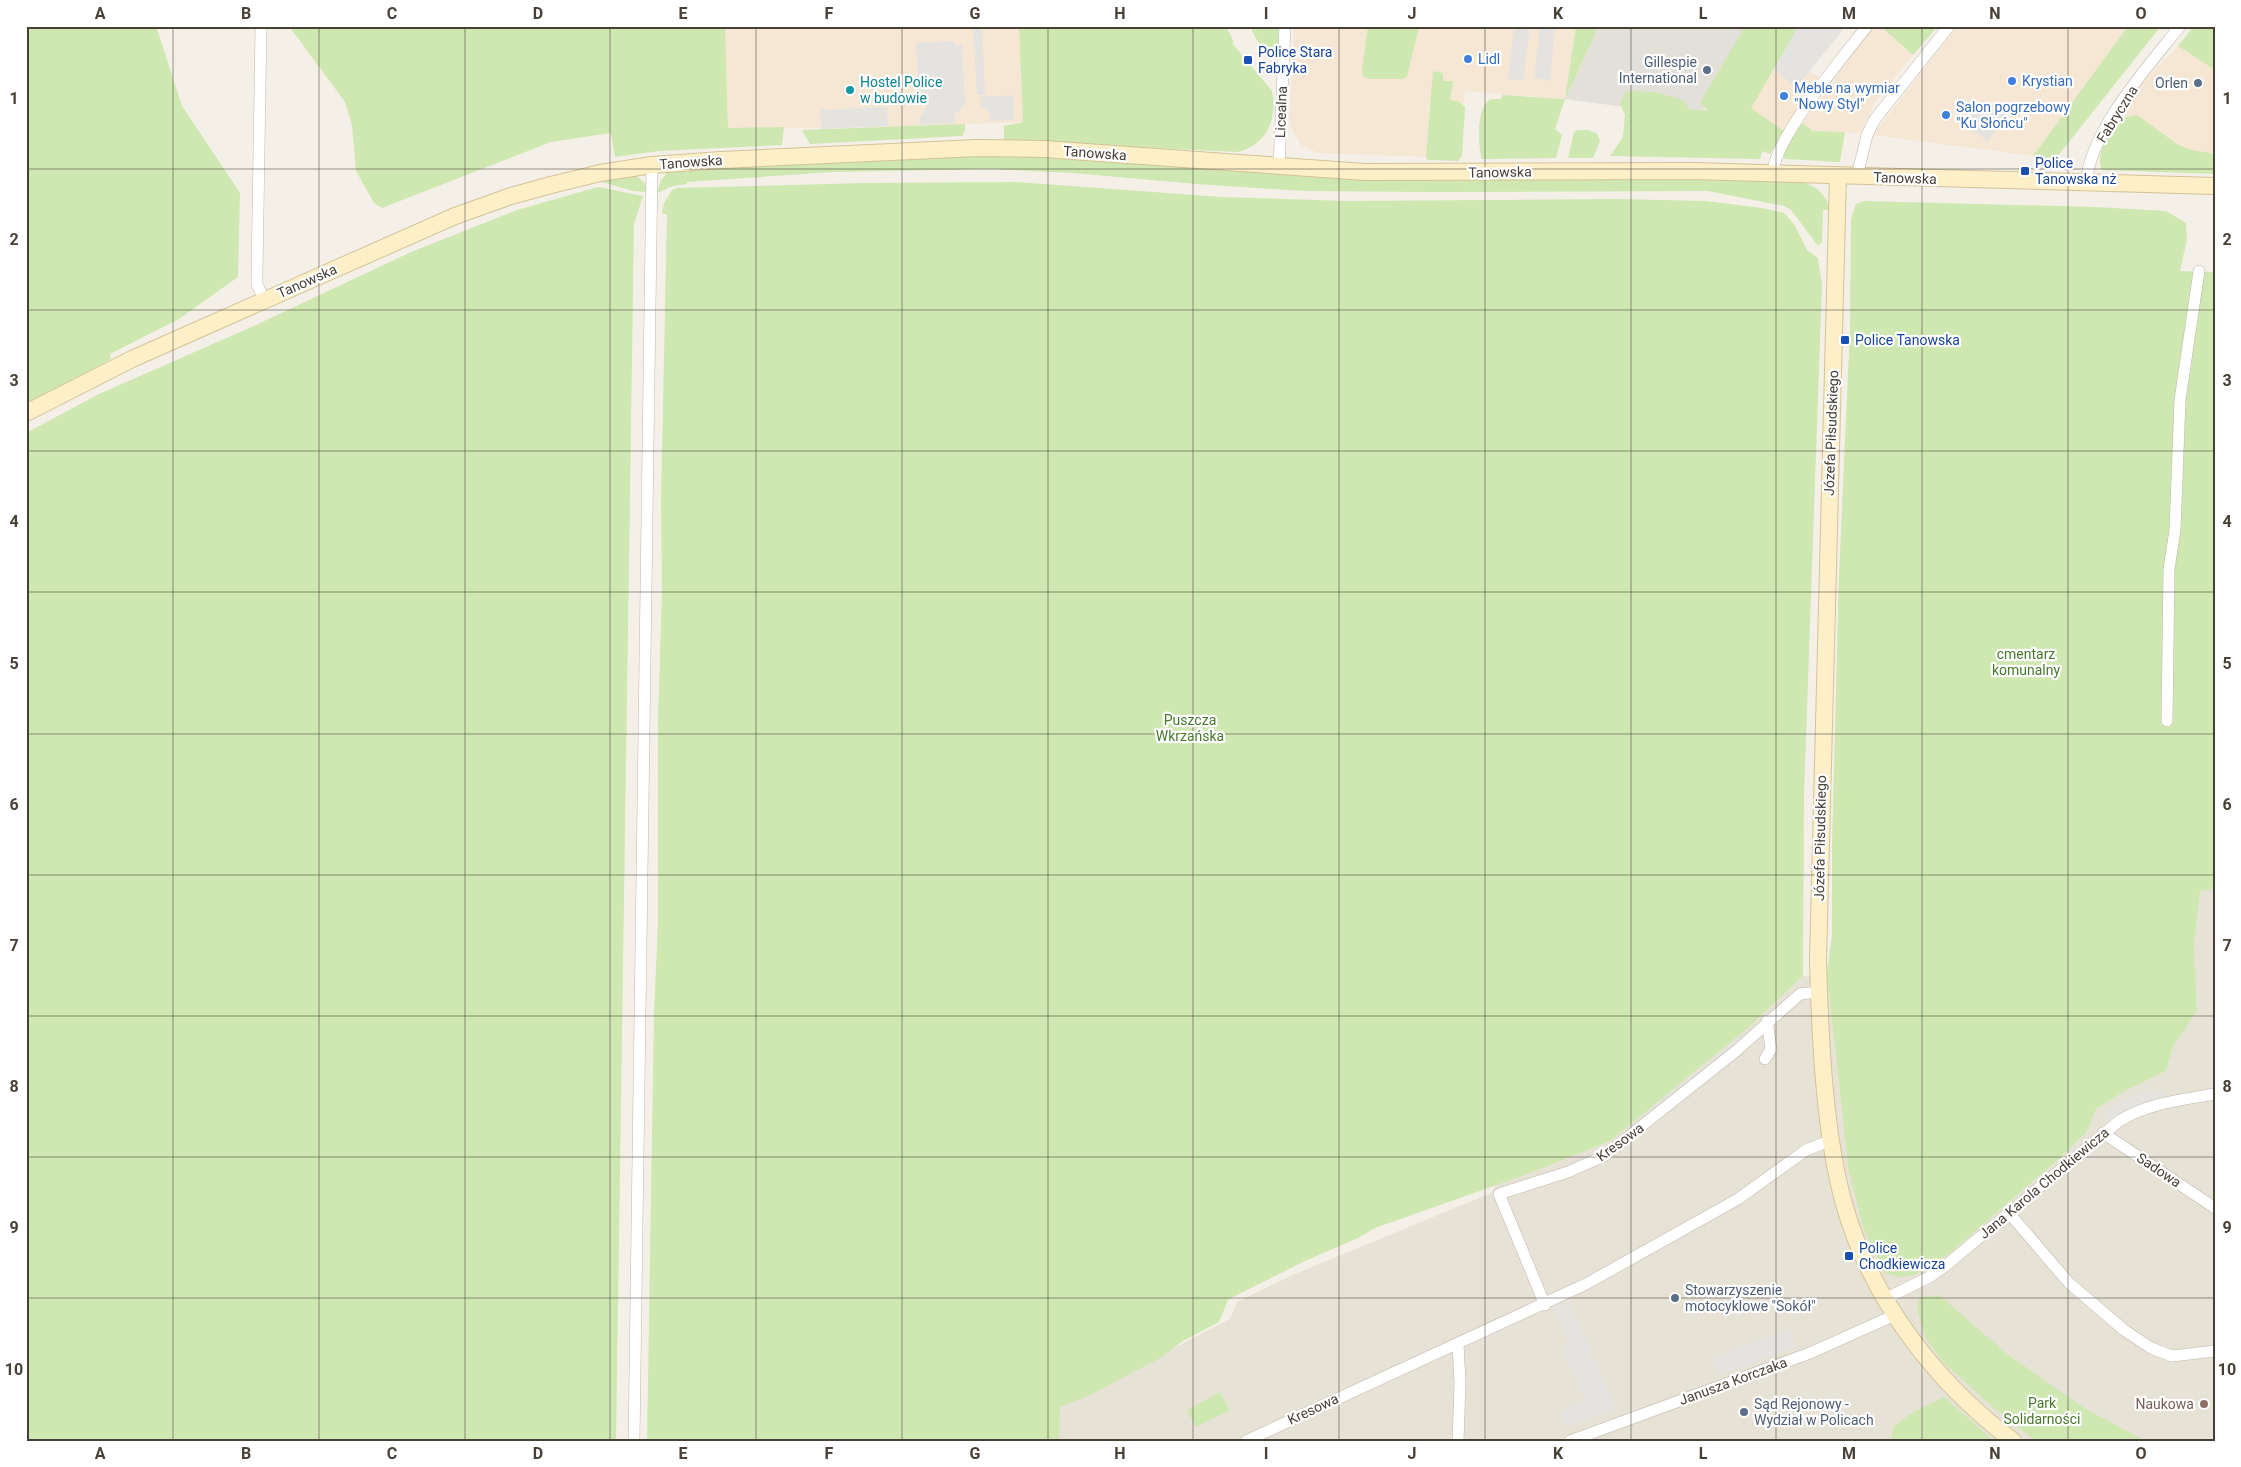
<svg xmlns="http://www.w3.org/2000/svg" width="2241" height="1467" font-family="Roboto,sans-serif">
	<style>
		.residential { fill: #e7e2d6 }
		.commercial { fill: #f5e7d4 }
		.industrial { fill: #e3dfd9 }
		.green { fill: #cfe7b1 }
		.parking { fill: #e5e3e0 }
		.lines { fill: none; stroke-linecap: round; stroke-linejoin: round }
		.street-casing { stroke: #bfb8ab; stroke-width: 12 }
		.secondary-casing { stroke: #d3c399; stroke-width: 18 }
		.street { stroke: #fff; stroke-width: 11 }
		.secondary { stroke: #fdf0c8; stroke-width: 16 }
		.grid { fill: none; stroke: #474037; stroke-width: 1; stroke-opacity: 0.55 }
		.shop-dot { fill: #3f7fe0; stroke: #fff; stroke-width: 2 }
		.transit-dot { fill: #1a4fb4; stroke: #fff; stroke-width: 2 }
		.service-dot { fill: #5c6f8a; stroke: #fff; stroke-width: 2 }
		.culture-dot { fill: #0f9aa8; stroke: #fff; stroke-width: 2 }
		.education-dot { fill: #8d6e63; stroke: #fff; stroke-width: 2 }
		.labels { text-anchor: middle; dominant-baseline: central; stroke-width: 4.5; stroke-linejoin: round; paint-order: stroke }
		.transit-label { font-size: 14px; fill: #164399; stroke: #fff; text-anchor: start }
		.shop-label { font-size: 14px; fill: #366cbe; stroke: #fff; text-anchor: start }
		.service-label { font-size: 14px; fill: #4e5e75; stroke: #fff; text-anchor: end }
		.culture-label { font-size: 14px; fill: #0d838f; stroke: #fff; text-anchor: start }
		.street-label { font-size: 14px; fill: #474037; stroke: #fff }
		.park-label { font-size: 14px; fill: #48782b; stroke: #fff }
		.education-label { font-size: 14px; fill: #785e54; stroke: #fff; text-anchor: end }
		.neatline { fill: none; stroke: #474037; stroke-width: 2 }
		.grid-label { font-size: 16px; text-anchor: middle; font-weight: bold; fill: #474037 }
	</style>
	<rect width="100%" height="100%" fill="#f4f0e8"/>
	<!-- residential -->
	<path class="residential" d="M2215,888V1441H1059L1060,1407L1230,1319L1237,1302L1295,1274L1491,1193L1496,1185L1610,1141L1748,1028L1803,976L1827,975L1848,1167L1915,1275L1949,1254L2060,1158L2087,1132L2096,1109L2123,1092L2166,1071L2173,1047L2197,1011L2194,947L2200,890Z"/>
	<!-- commercial -->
	<path class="commercial" d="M725,26H1019L1023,122L896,127L728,128Z
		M1294,26H1576L1565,99L1465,91L1464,103L1430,101L1426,157L1319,153L1302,146L1292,130L1289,119Z
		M1873,26H1880L1913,55L1876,101L1860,133L1813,131L1803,123Z
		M1957,26H2128L2033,156L1873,135Z
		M2178,46L2215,70V156L2177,150L2123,114L2139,85Z
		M1774,70L1797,86L1810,71L1823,81L1785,132L1750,108Z"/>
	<!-- industrial -->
	<path class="industrial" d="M1599,26H1747L1699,117L1565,99Z"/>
	<!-- green -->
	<path class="green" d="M26,26H156L182,106L240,193L238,277L179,319L110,354L111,359L26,406Z
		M289,26H725L728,128L784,127L782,145L659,151L615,157L611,133L551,142L382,208L374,203L356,171L352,125L345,102Z
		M1019,26H1226L1234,42L1232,43L1272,91C1278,118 1267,145 1238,152L1004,141V126L1023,122Z
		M1251,26H1281L1277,54L1273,55C1263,50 1253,37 1251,26Z
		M1368,26H1419L1407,77L1403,79H1369L1363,76L1362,70Z
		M1576,26H1599L1565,99L1555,129L1562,135L1556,158L1482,159C1478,147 1477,113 1486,103C1490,98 1495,99 1501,99L1502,95L1565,99Z
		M1745,26H1799L1751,108L1785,132L1770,154L1762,151L1760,159L1610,156L1623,137L1625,115L1620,103L1627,91L1655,92L1683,100L1690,110H1707L1700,103Z
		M1880,26H1938L1913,55Z
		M2128,26H2161L2057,157L2045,163L2033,156Z
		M2194,26H2215V70L2178,46Z
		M1433,71L1443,73V81H1453L1450,100L1460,102L1465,107L1462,156L1458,161L1427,160L1426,157Z
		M2137,115L2178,145L2192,150L2215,154V174L2102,170C2095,157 2108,131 2119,121C2124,116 2131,116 2137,115Z
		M1803,123L1813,131L1845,132L1840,162L1784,159C1782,146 1795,132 1803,123Z
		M965,124V130L962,136L810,144L802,130Z
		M1588,130L1597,134L1600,141L1593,158H1568L1574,132L1578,130Z
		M941,153L1801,181C1816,187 1826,193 1830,210H1823L1822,242L1818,246L1791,210L1784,206L1708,191L1432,192L1304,191L1196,184L1073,173L991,169L833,172L687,182V184L673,186L657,193L661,180L669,171Z
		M634,174L644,182L648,192L633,191L602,182L601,178Z
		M1015,182L1222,197L1346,201L1615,199L1706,201L1762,208L1784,213L1794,224L1807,250L1818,258L1822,285L1804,794L1803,976L1748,1028L1610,1141L1522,1176L1375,1228L1358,1238L1305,1261L1233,1297L1228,1300L1219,1322L1183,1341L1160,1358L1090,1395L1060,1407L1059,1441H647L654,1012L658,921V721L662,591L661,500L667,214H662L664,203L672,190L677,188L866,183Z
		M598,187L643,196L634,224L616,1441H26V433L99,394L258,324L411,252L517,210Z
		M1864,201L2095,207L2166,211L2186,223L2187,239L2180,271L2215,272V888L2200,891L2194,947L2197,1011L2173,1047L2166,1071L2123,1092L2096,1109L2087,1132L2060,1158L1949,1254L1915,1275L1899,1277L1885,1273L1863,1227L1848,1167L1827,975L1832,934V843L1839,575L1850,328L1851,219L1856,204Z
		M1939,1295L2007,1354L2084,1408L2146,1441H2036L1989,1404L1943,1362L1925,1337L1917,1310L1920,1297Z
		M1220,1392L1230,1410L1196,1427L1187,1410Z
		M1944,1397L1994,1441H1891L1893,1427L1910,1414Z"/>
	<!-- parking -->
	<path class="parking" d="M973,26H982L985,95H977Z
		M1514,26H1530L1523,80H1508Z
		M1540,26H1555L1550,81L1534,78Z
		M1798,26H1846L1797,87L1774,70Z
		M954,41L955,45H962L965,103L955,115V123L920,125V117L927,106L926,98H919L916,43Z
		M1013,95L1014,120L990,121V113L981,105L980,97Z
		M1983,100L2006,115L1988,141L1965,126Z
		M887,107L888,126L821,129L820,110Z
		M1754,1026L1757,1029L1620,1141L1617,1137Z
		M2160,1089L2165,1096V1103L2111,1127L2105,1112L2120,1102L2144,1092Z
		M1569,1301L1616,1409L1567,1427L1560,1412L1585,1400L1563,1351L1567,1345V1339L1553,1308Z
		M1789,1329L1796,1347L1719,1375L1712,1358Z"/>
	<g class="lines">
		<!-- street casing -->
		<g class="street-casing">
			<path id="street" d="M261,26L257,274V284L264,300
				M1279,167L1285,26
				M1773,173C1774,139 1844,56 1867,26
				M1857,176L1867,135L1875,119L1949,26
				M2086,183C2091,129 2147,68 2180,26
				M2167,721L2169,569L2175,530L2180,400L2199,271
				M1765,1059L1771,1049L1767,1021
				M2103,1133L2215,1208
				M2009,1213L2069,1283L2124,1330L2151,1348L2172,1356L2215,1351
				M1885,1299L1931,1276L1944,1267L2119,1121C2148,1103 2181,1100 2215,1094
				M1545,1305L1499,1194L1568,1172L1604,1156L1736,1051L1800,994L1819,992
				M634,1441L652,165
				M1246,1441L1586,1284L1738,1199L1806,1150L1832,1140
				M1458,1441L1460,1383L1458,1343
				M1570,1441L1810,1353L1895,1315"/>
		</g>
		<!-- secondary casing -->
		<g class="secondary-casing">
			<path id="secondary" d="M1838,175L1818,960C1820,1036 1824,1132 1844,1204C1871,1299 1935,1382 2013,1441
				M26,413L132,359L455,216L511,196L551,185L600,173L652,165L721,160L977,148L1044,149L1365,172L1693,171L2215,186"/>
		</g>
		<!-- street -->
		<use href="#street" class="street"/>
		<!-- secondary -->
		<use href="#secondary" class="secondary"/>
	</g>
	<!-- grid -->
	<path class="grid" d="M173,26V1441M319,26V1441M465,26V1441M610,26V1441M756,26V1441M902,26V1441M1048,26V1441M1193,26V1441M1339,26V1441M1485,26V1441M1631,26V1441M1776,26V1441M1922,26V1441M2068,26V1441M26,169H2215M26,310H2215M26,451H2215M26,592H2215M26,734H2215M26,875H2215M26,1016H2215M26,1157H2215M26,1298H2215"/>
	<!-- markers -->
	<g class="shop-dot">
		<circle cx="1468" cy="59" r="5"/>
		<circle cx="2012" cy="81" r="5"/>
		<circle cx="1784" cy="96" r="5"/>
		<circle cx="1946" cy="115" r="5"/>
	</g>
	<g class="transit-dot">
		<rect x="1243" y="55" width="10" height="10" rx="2.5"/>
		<rect x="2020" y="166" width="10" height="10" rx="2.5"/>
		<rect x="1840" y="335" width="10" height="10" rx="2.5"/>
		<rect x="1844" y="1251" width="10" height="10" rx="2.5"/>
	</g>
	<g class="service-dot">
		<circle cx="1707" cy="70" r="5"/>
		<circle cx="2198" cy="83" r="5"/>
		<circle cx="1675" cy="1298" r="5"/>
		<circle cx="1744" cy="1412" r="5"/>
	</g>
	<circle class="culture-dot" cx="850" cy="90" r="5"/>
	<circle class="education-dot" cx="2204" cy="1404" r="5"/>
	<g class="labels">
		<!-- transit labels -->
		<g class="transit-label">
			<text x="1258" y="52">Police Stara<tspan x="1258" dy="16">Fabryka</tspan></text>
			<text x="2035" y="163">Police<tspan x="2035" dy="16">Tanowska nż</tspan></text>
			<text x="1855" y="340">Police Tanowska</text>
			<text x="1859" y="1248">Police<tspan x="1859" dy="16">Chodkiewicza</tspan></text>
		</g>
		<!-- shop labels -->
		<g class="shop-label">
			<text x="1478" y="59">Lidl</text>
			<text x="2022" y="81">Krystian</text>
			<text x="1794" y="88">Meble na wymiar<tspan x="1794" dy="16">"Nowy Styl"</tspan></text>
			<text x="1956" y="107">Salon pogrzebowy<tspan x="1956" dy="16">"Ku Słońcu"</tspan></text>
		</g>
		<!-- service labels -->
		<g class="service-label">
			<text x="1697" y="62">Gillespie<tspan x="1697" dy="16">International</tspan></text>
			<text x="2188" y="83">Orlen</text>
			<text x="1685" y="1290" text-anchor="start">Stowarzyszenie<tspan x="1685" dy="16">motocyklowe "Sokół"</tspan></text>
			<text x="1754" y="1404" text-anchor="start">Sąd Rejonowy -<tspan x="1754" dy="16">Wydział w Policach</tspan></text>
		</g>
		<!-- culture labels -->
		<g class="culture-label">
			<text x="860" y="82">Hostel Police<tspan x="860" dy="16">w budowie</tspan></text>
		</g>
		<!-- street labels -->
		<g class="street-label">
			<text transform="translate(1281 112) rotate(-88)">Licealna</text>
			<text transform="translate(2117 114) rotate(-58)">Fabryczna</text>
			<text transform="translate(1095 153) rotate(4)">Tanowska</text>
			<text transform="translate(691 162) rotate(-4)">Tanowska</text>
			<text transform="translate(1500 172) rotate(-1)">Tanowska</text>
			<text transform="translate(1905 178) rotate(2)">Tanowska</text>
			<text transform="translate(307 281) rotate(-24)">Tanowska</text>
			<text transform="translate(1831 433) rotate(-88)">Józefa Piłsudskiego</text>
			<text transform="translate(1820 838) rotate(-89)">Józefa Piłsudskiego</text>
			<text transform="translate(1620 1142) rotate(-36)">Kresowa</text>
			<text transform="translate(2159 1170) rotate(34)">Sadowa</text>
			<text transform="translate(2044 1183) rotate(-40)">Jana Karola Chodkiewicza</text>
			<text transform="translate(1733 1381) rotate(-20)">Janusza Korczaka</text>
			<text transform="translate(1313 1409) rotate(-25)">Kresowa</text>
		</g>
		<!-- park labels -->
		<g class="park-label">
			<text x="2026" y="654">cmentarz<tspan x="2026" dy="16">komunalny</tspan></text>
			<text x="1190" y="720">Puszcza<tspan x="1190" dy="16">Wkrzańska</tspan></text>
			<text x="2042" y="1403">Park<tspan x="2042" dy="16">Solidarności</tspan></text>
		</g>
		<!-- education labels -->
		<g class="education-label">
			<text x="2194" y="1404">Naukowa</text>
		</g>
	</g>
	<!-- border -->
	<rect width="2241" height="1467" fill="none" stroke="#ffffff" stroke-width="55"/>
	<rect x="28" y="28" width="2186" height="1412" class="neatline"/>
	<g class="grid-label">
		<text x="100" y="19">A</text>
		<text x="246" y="19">B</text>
		<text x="392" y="19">C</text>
		<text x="538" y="19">D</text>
		<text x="683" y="19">E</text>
		<text x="829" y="19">F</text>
		<text x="975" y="19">G</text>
		<text x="1120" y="19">H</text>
		<text x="1266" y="19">I</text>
		<text x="1412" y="19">J</text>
		<text x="1558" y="19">K</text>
		<text x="1703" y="19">L</text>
		<text x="1849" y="19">M</text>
		<text x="1995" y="19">N</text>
		<text x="2141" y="19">O</text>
		<text x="14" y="104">1</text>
		<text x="2227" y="104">1</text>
		<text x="14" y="245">2</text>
		<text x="2227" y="245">2</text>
		<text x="14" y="386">3</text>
		<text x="2227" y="386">3</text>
		<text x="14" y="527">4</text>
		<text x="2227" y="527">4</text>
		<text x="14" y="669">5</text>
		<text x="2227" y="669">5</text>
		<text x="14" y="810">6</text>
		<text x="2227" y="810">6</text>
		<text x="14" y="951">7</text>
		<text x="2227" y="951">7</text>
		<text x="14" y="1092">8</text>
		<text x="2227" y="1092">8</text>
		<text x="14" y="1233">9</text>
		<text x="2227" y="1233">9</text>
		<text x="14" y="1375">10</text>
		<text x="2227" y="1375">10</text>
		<text x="100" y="1459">A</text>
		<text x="246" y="1459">B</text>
		<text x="392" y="1459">C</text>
		<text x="538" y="1459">D</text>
		<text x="683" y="1459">E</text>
		<text x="829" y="1459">F</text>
		<text x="975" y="1459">G</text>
		<text x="1120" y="1459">H</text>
		<text x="1266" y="1459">I</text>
		<text x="1412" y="1459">J</text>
		<text x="1558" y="1459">K</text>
		<text x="1703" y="1459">L</text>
		<text x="1849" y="1459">M</text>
		<text x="1995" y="1459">N</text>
		<text x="2141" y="1459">O</text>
	</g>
</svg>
